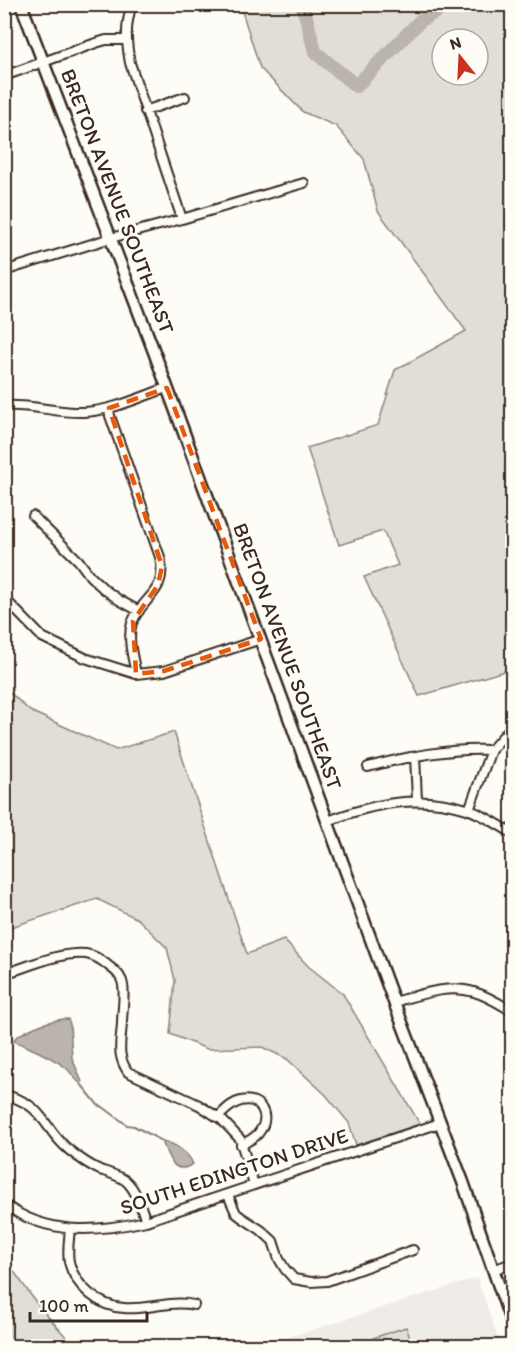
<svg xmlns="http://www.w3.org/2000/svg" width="517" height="1351" font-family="Itim,sans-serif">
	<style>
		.built { fill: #efece7 }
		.green { fill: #e1ded7; stroke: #8e847a; stroke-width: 1.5; fill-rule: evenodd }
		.water { fill: #bbb4ad; stroke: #887d74; stroke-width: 1.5 }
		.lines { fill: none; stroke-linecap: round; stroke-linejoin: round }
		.stream { stroke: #887d74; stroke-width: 2 }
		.river { stroke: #bbb4ad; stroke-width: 14 }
		.minor-casing { stroke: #3b2a1e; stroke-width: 12 }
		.secondary-casing { stroke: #3b2a1e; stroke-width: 15 }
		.minor { stroke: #fdfcf7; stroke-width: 8 }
		.secondary { stroke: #fdfcf7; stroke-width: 10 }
		.marked { fill: none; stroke: #e8590c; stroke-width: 4.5; stroke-dasharray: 12 8; stroke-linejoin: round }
		.labels { text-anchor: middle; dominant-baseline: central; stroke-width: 6; stroke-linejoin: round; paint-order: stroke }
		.street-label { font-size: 21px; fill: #3b2a1e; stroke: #fdfcf7 }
	</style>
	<rect width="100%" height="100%" fill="#fdfcf7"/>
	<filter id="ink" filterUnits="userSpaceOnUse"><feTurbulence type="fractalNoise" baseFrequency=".0167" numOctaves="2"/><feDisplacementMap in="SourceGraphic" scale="12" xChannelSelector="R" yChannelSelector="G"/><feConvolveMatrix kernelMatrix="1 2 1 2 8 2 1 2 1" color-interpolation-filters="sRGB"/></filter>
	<g filter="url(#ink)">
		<!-- built -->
		<path class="built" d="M477,1278L501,1346H260Z"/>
		<!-- green -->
		<path class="green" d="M240,5H512V669L419,696L364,577L398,565L383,531L339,545L307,448L378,425L395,370L466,331L378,211L364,159L336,126L303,112L260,68ZM442,39H478V75H442Z
			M4,687L30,711L116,750L174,732L247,954L284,940L308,966L343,994L420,1124L356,1145L349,1123L326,1095L287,1059L262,1047L207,1049L170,1034L175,980L167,948L138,919L97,899L5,929Z
			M5,1260L8,1263L38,1305L74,1346H6L5,1345Z
			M406,1327L413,1346H376L373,1338Z"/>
		<!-- water -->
		<path class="water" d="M68,1019L70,1024L72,1058L82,1082L81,1084C75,1080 71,1072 65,1067C50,1056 31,1048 14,1041L15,1038C29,1028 51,1019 68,1019Z
			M162,1141C174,1143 188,1152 193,1164C173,1177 168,1156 162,1141Z"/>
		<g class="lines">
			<!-- stream -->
			<path class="stream" d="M81,1084L98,1105L103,1107L127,1125L134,1126L162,1141"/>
			<!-- river -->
			<path class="river" d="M301,4L306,17L315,52L356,86L421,20L450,4"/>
			<!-- minor casing -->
			<g class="minor-casing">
				<path id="minor" d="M132,4C125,26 126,41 130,63L182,219
					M4,76L96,43L106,40H126
					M145,111L185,97
					M4,271L111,238L182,219L304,183
					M4,406C32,404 56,413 83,412C112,411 140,397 167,388
					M109,408L110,416L160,557C168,594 142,596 132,623C127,639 133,658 136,674
					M33,516L79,561L90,576L104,589L119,600L139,611
					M4,598L42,637L85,658L136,674L164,671L261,639
					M415,756L417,800
					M368,767C405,757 452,748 491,750
					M469,810L491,750L512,726
					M328,821C375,803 418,794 467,809C482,814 499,825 512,833
					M4,974C30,966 58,952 86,954C94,955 103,961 110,967C116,971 122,977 123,985C125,997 122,1011 122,1023C121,1042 116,1055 128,1072L199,1105L222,1120L240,1139L254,1185
					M394,1002C419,995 448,984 474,992C488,996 500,1004 512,1011
					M4,1095C44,1103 43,1129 69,1150C79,1158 89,1165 100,1170C109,1173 118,1175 126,1181C137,1191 141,1208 146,1221
					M218,1117C225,1111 231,1103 241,1101C260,1096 271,1116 260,1131C256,1138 248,1141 241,1145
					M228,1195L236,1213L241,1217L261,1230L273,1241L279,1259L285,1269L294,1279L311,1282L327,1281L413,1250
					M4,1204C47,1236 97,1232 146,1221L440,1123
					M70,1229C69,1240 67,1251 69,1262C75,1286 99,1307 124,1308C147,1310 170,1300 194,1305
					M493,1270L509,1264"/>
			</g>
			<!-- secondary casing -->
			<g class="secondary-casing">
				<path id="secondary" d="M21,4L153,349L394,1002L463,1182L512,1324"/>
			</g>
			<!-- minor -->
			<use href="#minor" class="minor"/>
			<!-- secondary -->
			<use href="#secondary" class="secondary"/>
		</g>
	</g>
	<!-- marked area -->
	<path class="marked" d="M167,388L261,639L164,671L136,674L133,621L158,585L162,566L109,408Z"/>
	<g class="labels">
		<!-- street labels -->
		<g class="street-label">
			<text transform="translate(118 201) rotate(69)">BRETON AVENUE SOUTHEAST</text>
			<text transform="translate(288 656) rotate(70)">BRETON AVENUE SOUTHEAST</text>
			<text transform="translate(234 1171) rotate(-18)">SOUTH EDINGTON DRIVE</text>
		</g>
	</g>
	<!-- margin -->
	<rect width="517" height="1351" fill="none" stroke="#fdfcf7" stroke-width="24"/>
	<rect x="12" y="12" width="493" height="1327" fill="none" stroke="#3b2a1e" stroke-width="2" filter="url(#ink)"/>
	<!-- north arrow -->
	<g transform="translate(460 57) rotate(342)"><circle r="28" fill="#fdfcf7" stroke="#afa8a0" stroke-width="1.5"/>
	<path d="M0-4.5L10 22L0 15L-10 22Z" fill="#c8321e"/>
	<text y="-9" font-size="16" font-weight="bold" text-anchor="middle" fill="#3b2a1e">N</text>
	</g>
	<!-- scale -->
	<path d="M30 1312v9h117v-9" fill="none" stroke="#3b2a1e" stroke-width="3"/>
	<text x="39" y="1312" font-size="18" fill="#3b2a1e" stroke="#fdfcf7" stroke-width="4.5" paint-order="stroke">100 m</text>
</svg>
